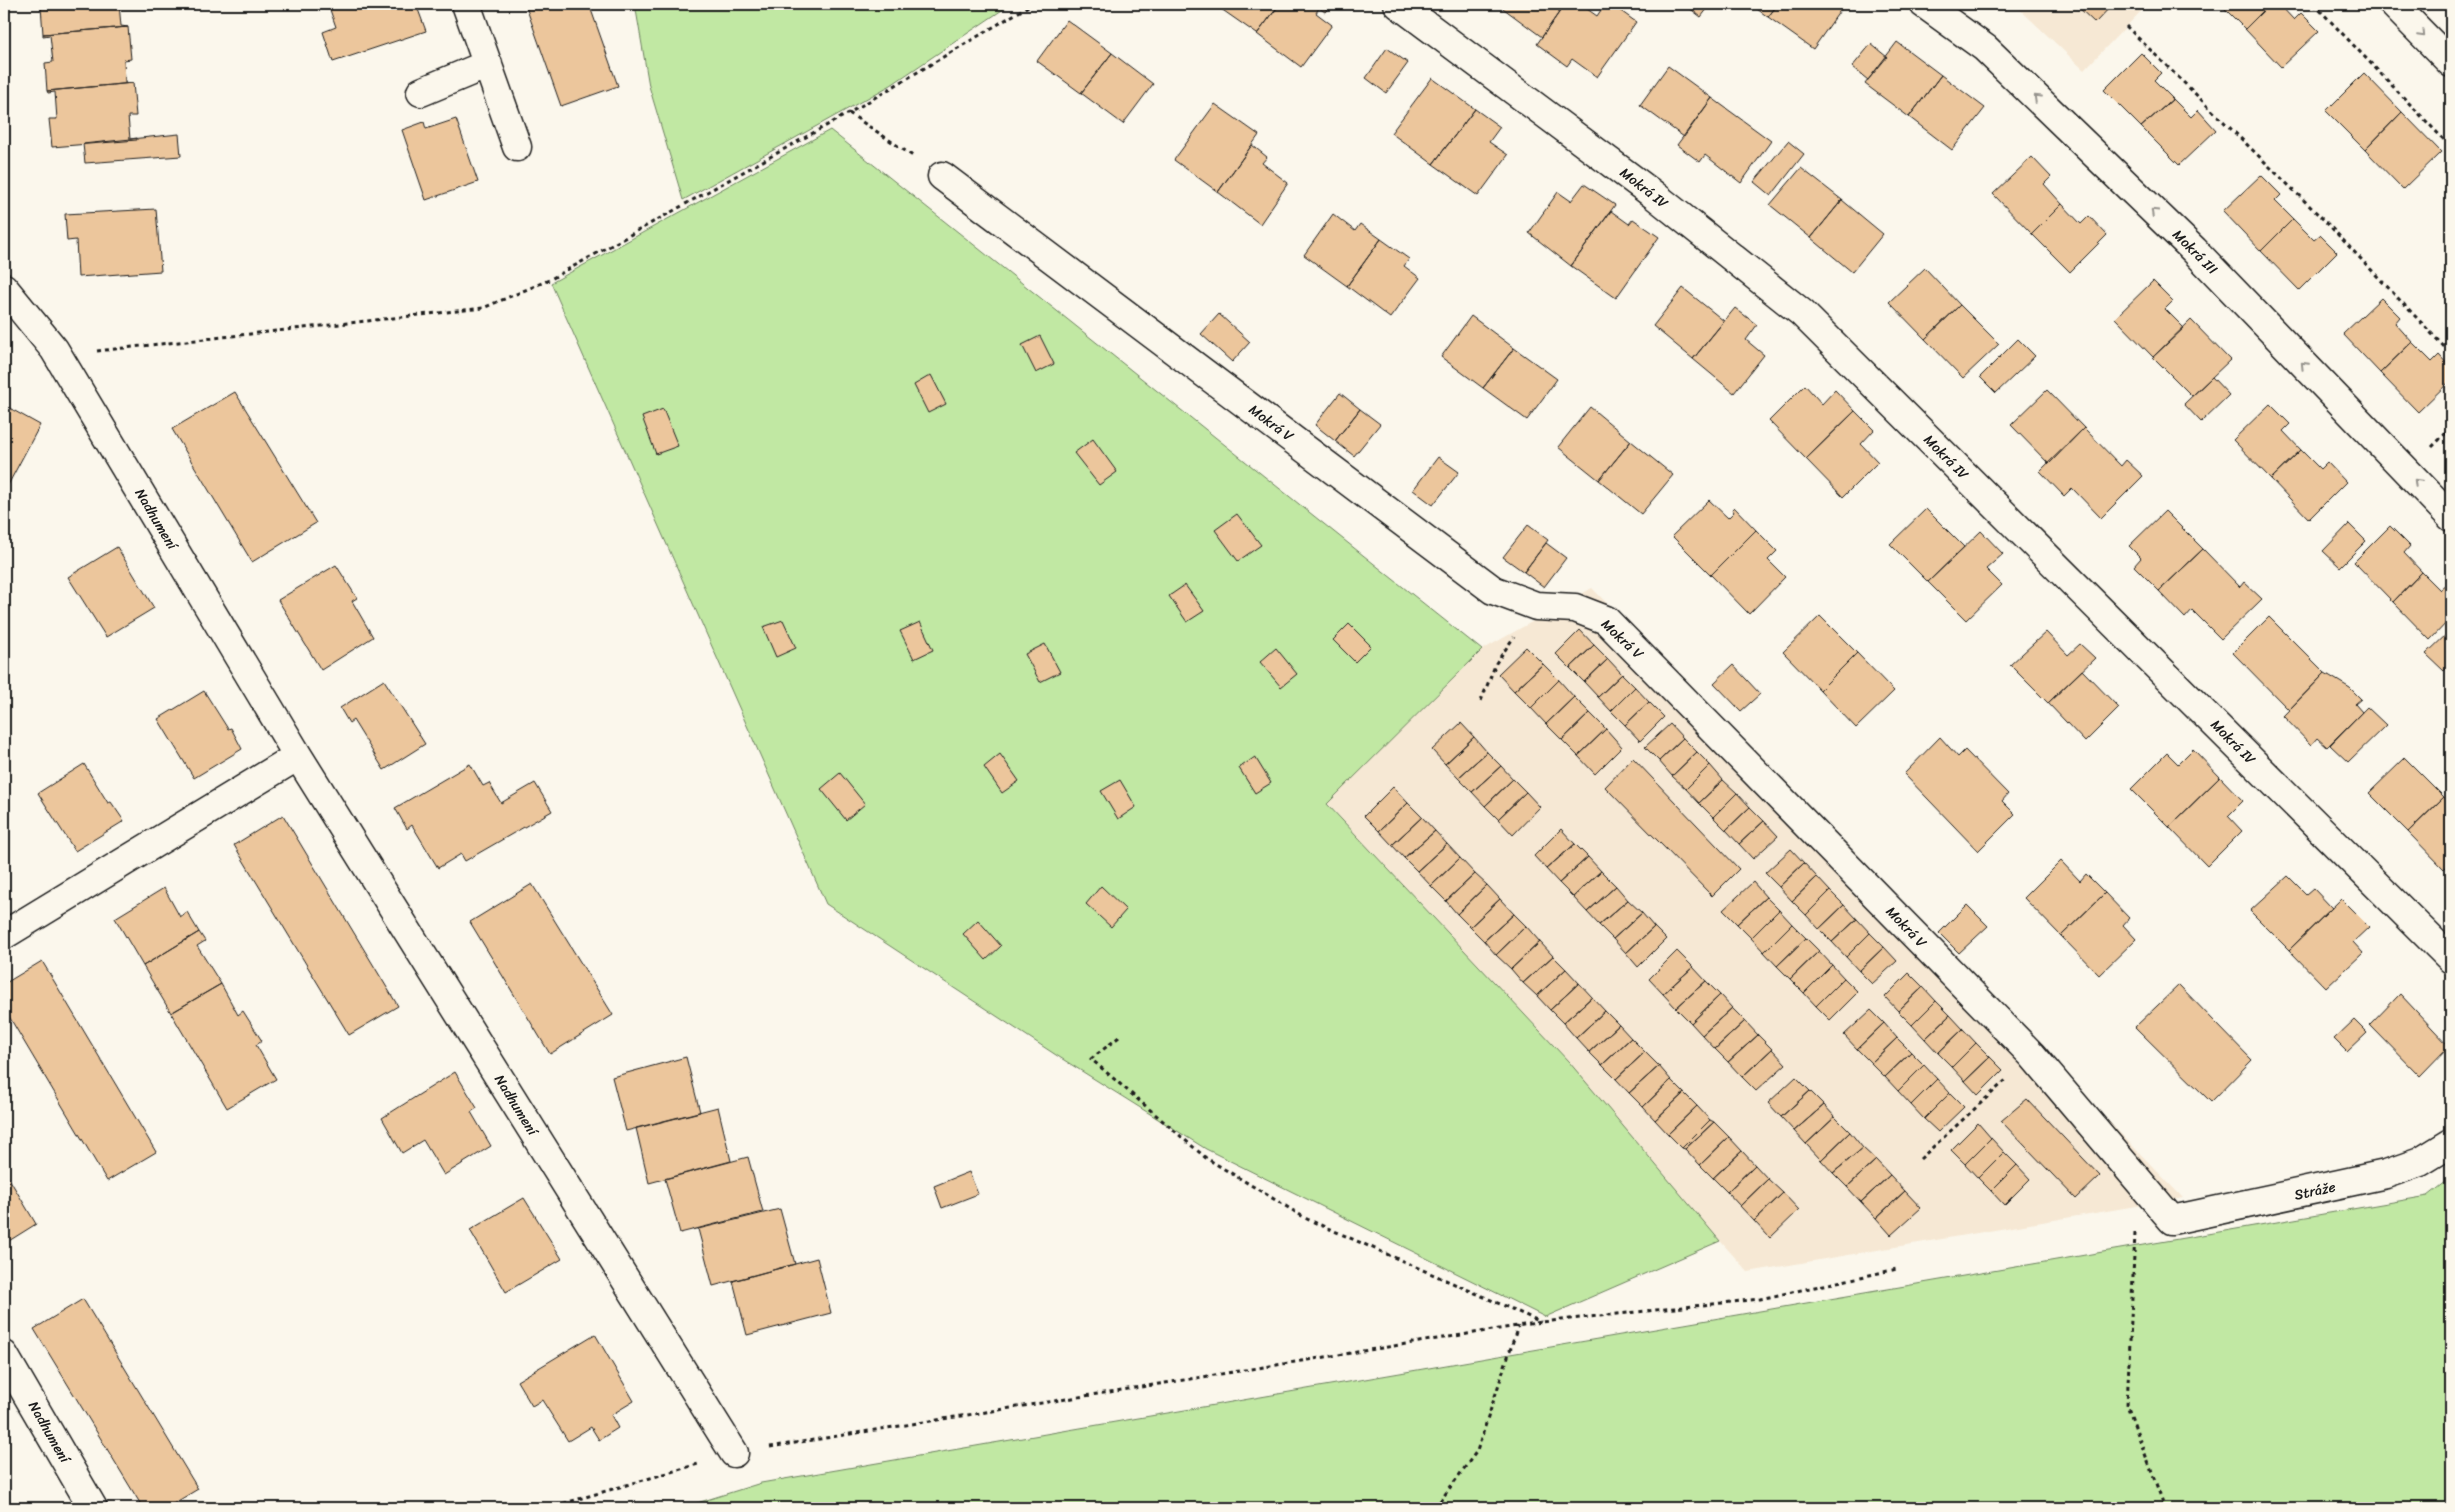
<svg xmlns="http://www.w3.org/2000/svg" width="2455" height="1512" font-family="Sriracha,sans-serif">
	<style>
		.built { fill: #f6e8d4 }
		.green { fill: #c1e8a3; stroke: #6e8260 }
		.building { fill: #ecc69c; stroke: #1c1c1c }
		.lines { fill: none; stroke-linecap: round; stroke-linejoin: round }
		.minor-casing { stroke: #1c1c1c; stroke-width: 31 }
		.path { stroke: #1c1c1c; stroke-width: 3; stroke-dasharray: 4 4; stroke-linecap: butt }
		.minor { stroke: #fbf7ec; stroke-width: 28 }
		.oneway { stroke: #97948e }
		.labels { text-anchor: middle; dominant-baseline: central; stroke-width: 4; stroke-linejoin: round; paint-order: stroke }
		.street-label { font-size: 14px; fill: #1c1c1c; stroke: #fbf7ec }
	</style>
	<rect width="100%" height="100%" fill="#fbf7ec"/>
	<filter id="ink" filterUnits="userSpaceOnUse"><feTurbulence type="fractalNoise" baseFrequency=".02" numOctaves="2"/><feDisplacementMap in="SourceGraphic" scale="10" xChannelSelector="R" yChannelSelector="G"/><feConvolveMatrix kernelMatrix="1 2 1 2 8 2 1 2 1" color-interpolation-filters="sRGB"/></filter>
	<g filter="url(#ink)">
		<!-- built -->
		<path class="built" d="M2014,4H2148L2084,70Z
			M1592,588L2183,1198L1748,1272L1327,803L1482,650Z"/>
		<!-- green -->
		<path class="green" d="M635,4H1011L891,85L683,200L649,86Z
			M830,130L1482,650L1327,804L1569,1062L1720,1241L1545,1317L1206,1149L1056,1055L826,904L551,283Z
			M2451,1178V1508H681L761,1483L2428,1196Z"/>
		<!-- building -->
		<path class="building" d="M48,4H119L121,26L128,27L43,34L41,6H48Z
			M328,4H416L426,31L333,62L323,32L336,27Z
			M525,4H589L618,86L561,106Z
			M1214,4H1280L1257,34Z
			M1280,4H1324L1322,7L1327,10L1325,12L1319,8L1316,13L1332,25L1301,67L1257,34Z
			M1501,4H1565L1542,37L1500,6Z
			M1565,4H1580L1597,16L1605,4H1611L1636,22L1597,77L1572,59L1567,66L1537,44Z
			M1684,4H1711L1701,17Z
			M1750,4H1778L1768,17Z
			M1778,4H1843L1844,5L1813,49L1768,17Z
			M2075,4H2113L2095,23Z
			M2220,4H2270L2245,29Z
			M2270,4H2279L2294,20L2301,13L2319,31L2281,67L2245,29Z
			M1067,20L1112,53L1081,93L1037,61Z
			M128,27L131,59L124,60L125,83H133L47,91L45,63L53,62L50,35L43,36V34Z
			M1897,42L1941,75L1909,117L1865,84Z
			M1871,44L1887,57L1868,80L1852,67Z
			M1387,48L1408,63L1386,93L1366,78Z
			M1112,53L1153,84L1123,124L1081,93Z
			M2141,53L2161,73L2154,80L2173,99L2141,127L2104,90Z
			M1668,66L1712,98L1684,137L1640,105Z
			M2364,73L2402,112L2365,150L2326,111Z
			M1941,75L1985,108L1952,150L1909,117Z
			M1432,78L1475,109L1433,164L1391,133Z
			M133,83L136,116H128L130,139L137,138V140L52,147L49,119H57L55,92L48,93L47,91Z
			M1712,98L1771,141L1741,183L1705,155L1700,162L1677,145Z
			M2173,99L2191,117L2198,110L2216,130L2179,165L2141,127Z
			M1215,104L1259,135L1218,192L1174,160Z
			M1475,109L1500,127L1489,142L1508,155L1478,196L1433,164Z
			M2402,112L2441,152L2403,189L2365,150Z
			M456,119L478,182L426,200L402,130L424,122L426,129Z
			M179,134L181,156L85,163L83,144Z
			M1788,141L1804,154L1771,196L1754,182Z
			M1252,145L1267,157L1262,163L1288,183L1260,224L1218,192Z
			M2032,157L2051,177L2044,184L2062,204L2032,234L1993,194Z
			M1801,168L1842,200L1811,238L1770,205Z
			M2261,175L2281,195L2275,201L2293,219L2261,251L2223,211Z
			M1584,184L1615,205L1571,266L1529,233L1558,192L1571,201Z
			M1842,200L1883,234L1852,272L1811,238Z
			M2062,204L2081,224L2089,216L2107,235L2070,272L2032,234Z
			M156,209L161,271L78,277L76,240L67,241L65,214Z
			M1611,211L1629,224L1633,219L1659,237L1616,298L1571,266Z
			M1333,214L1355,231L1360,224L1381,239L1347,286L1304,255Z
			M2293,219L2314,240L2320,235L2337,252L2299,290L2261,251Z
			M1381,239L1409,259L1404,266L1420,278L1390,318L1347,286Z
			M1925,268L1960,305L1925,339L1889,302Z
			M2153,281L2173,301L2165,309L2184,328L2153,357L2115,318Z
			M1683,288L1724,321L1693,359L1653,326Z
			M2381,298L2400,317L2395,323L2412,342L2380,373L2343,334Z
			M1960,305L1999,344L1963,378L1925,339Z
			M1735,308L1757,325L1746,340L1764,355L1734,393L1693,359Z
			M1219,314L1250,342L1232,362L1201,334Z
			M1471,316L1514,348L1483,388L1441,357Z
			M2191,320L2230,360L2192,396L2153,357Z
			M1040,336L1054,364L1036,373L1022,345Z
			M2018,339L2035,356L1996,393L1980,377Z
			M2412,342L2432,362L2439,355L2451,368V380L2418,412L2380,373Z
			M1514,348L1557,379L1527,420L1483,388Z
			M931,375L946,404L928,413L914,385Z
			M2212,377L2229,395L2201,422L2184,404Z
			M1805,385L1822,404L1835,390L1855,411L1806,459L1769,421Z
			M2047,390L2084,428L2049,464L2011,425Z
			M235,392L316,523L252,562L172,429Z
			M1340,393L1360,409L1335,441L1315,425Z
			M2270,404L2290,424L2283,431L2301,450L2271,479L2233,440Z
			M4,405L40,425L8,485L4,483Z
			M1590,407L1631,441L1599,480L1558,447Z
			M663,409L678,446L656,454L642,417Z
			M1360,409L1380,424L1354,456L1335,441Z
			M1855,411L1874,430L1861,444L1878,462L1843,497L1806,459Z
			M2084,428L2121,466L2126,460L2143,476L2101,518L2072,488L2064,496L2040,471Z
			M1093,439L1117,472L1099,485L1074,453Z
			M1631,441L1673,475L1641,514L1599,480Z
			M2301,450L2320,469L2327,462L2346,482L2309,519L2271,479Z
			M1438,457L1459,472L1433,505L1413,490Z
			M1709,500L1728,518L1734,512L1732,509L1734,507L1756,530L1711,575L1672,536Z
			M1926,509L1964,547L1928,582L1890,544Z
			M2165,511L2203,549L2159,591L2134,566L2141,558L2129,546Z
			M1237,514L1261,545L1238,561L1215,530Z
			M2349,524L2366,541L2340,567L2323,551Z
			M1528,525L1548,540L1524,572L1503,557Z
			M2390,526L2410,546L2404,553L2422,572L2393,602L2354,562Z
			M1756,530L1777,551L1768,560L1785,577L1749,614L1711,575Z
			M1981,531L2003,554L1986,569L2002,585L1966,620L1928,582Z
			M1546,543L1566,558L1544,587L1524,572Z
			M117,547L154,608L106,637L68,577Z
			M2203,549L2240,587L2244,582L2262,599L2221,639L2192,610L2185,618L2159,591Z
			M336,565L357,598L352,601L373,637L321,670L278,600Z
			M2422,572L2440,590L2447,584L2451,589V618L2430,640L2393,602Z
			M1185,585L1204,611L1187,622L1169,596Z
			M1820,616L1857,653L1820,690L1783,652Z
			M2269,617L2325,673L2289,710L2233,653Z
			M783,620L796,648L776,657L763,627Z
			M920,622L933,650L914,659L900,631Z
			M1349,624L1371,646L1355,662L1333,640Z
			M1580,630L1594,645L1570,668L1556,654Z
			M2451,630V664L2444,671L2426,654Z
			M2046,632L2068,655L2080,644L2095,658L2048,703L2010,665Z
			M1045,644L1060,672L1040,682L1025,654Z
			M1594,645L1608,659L1584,682L1570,668Z
			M1526,647L1543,664L1514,691L1498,674Z
			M1276,648L1297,674L1281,687L1260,662Z
			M1857,653L1894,691L1856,728L1820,690Z
			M1608,659L1622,674L1598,697L1584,682Z
			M1543,664L1559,680L1531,708L1514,691Z
			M1733,665L1760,694L1741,711L1714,683Z
			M2082,670L2119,708L2085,742L2048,703Z
			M2325,673L2350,688L2361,699L2355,704L2362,712L2327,747L2317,738L2311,745L2283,716Z
			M1622,674L1635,687L1611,711L1598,697Z
			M384,680L425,744L384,770L353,720L349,723L340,708Z
			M1559,680L1574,697L1546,724L1531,708Z
			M1635,687L1649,702L1625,725L1611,711Z
			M204,691L228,729L231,728L242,749L194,778L158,719Z
			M1574,697L1590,713L1562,740L1546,724Z
			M1649,702L1664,717L1640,741L1625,725Z
			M2367,707L2386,725L2348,762L2330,745Z
			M1590,713L1606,729L1578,756L1562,740Z
			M1461,723L1474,737L1445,764L1432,750Z
			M1670,724L1683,738L1659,761L1645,747Z
			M1606,729L1622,747L1595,774L1578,756Z
			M1474,737L1487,752L1458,778L1445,764Z
			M1940,737L1958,757L1965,750L2008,794L2002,801L2015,814L1978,851L1904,774Z
			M1683,738L1697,752L1672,776L1659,761Z
			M2193,749L2220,777L2169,827L2131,789L2167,753L2178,764Z
			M1487,752L1501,766L1472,792L1458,778Z
			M1697,752L1710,765L1686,789L1672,776Z
			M1000,754L1019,781L1002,793L984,767Z
			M1255,757L1271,783L1255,793L1239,768Z
			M1633,758L1739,869L1712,896L1605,787Z
			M2405,758L2444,797L2408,832L2369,793Z
			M84,764L108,803L111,802L124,821L75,851L38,793Z
			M470,764L483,786L489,783L501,803L535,783L552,811L465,861L461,854L438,868L412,825L407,829L395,808Z
			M1710,765L1723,780L1699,803L1686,789Z
			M1501,766L1513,779L1485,806L1472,792Z
			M840,773L865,804L846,820L821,789Z
			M2220,777L2243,801L2228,816L2242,831L2207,866L2169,827Z
			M1513,779L1526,792L1498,819L1485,806Z
			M1120,780L1136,807L1118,819L1101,791Z
			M1723,780L1737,793L1713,817L1699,803Z
			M1393,787L1408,803L1379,831L1364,816Z
			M1526,792L1540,807L1513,835L1498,819Z
			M1737,793L1750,807L1726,830L1713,817Z
			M2444,797L2451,805V862L2444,869L2408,832Z
			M1408,803L1422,817L1392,845L1379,831Z
			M1750,807L1764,821L1739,844L1726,830Z
			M283,815L398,1006L349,1035L234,845Z
			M1422,817L1435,831L1404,858L1392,845Z
			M1764,821L1778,836L1753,859L1739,844Z
			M1561,829L1575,844L1546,869L1534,856Z
			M1435,831L1447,844L1417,871L1404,858Z
			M1447,844L1460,858L1431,886L1417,871Z
			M1575,844L1588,857L1559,883L1546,869Z
			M1791,849L1804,863L1779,887L1765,873Z
			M1588,857L1601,871L1573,897L1559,883Z
			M1460,858L1475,874L1446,901L1431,886Z
			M2061,861L2080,881L2086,874L2105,893L2061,936L2024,898Z
			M1804,863L1817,877L1792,901L1779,887Z
			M1601,871L1616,886L1587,912L1573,897Z
			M1475,874L1487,885L1457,914L1446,901Z
			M2288,876L2306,894L2313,888L2332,908L2289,950L2250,911Z
			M1817,877L1830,891L1806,915L1792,901Z
			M1753,882L1766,897L1737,924L1723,910Z
			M532,884L613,1015L550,1054L470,922Z
			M1487,885L1500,899L1470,927L1457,914Z
			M1101,886L1126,910L1111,927L1086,904Z
			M1616,886L1628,900L1599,925L1587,912Z
			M164,888L180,917L187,912L199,932L143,966L115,918Z
			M1830,891L1844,905L1819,929L1806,915Z
			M2105,893L2129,918L2123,925L2136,939L2099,975L2061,936Z
			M1766,897L1779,910L1751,938L1737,924Z
			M1500,899L1514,914L1484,941L1470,927Z
			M2341,899L2369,927L2353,942L2363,953L2326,988L2289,950Z
			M1628,900L1642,913L1613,939L1599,925Z
			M1844,905L1857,919L1832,942L1819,929Z
			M1967,905L1988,926L1959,953L1939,933Z
			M1779,910L1792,924L1764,952L1751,938Z
			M1642,913L1654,927L1626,953L1613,939Z
			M1514,914L1526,926L1496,955L1484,941Z
			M1857,919L1870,933L1846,957L1832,942Z
			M978,920L1001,946L986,960L963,934Z
			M1792,924L1806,938L1777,966L1764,952Z
			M1526,926L1540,942L1511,969L1496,955Z
			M1654,927L1666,939L1638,967L1626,953Z
			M199,932L205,941L197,946L221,984L171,1013L143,966Z
			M1870,933L1884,947L1859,971L1846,957Z
			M1806,938L1819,951L1790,979L1777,966Z
			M1540,942L1553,956L1523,983L1511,969Z
			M1884,947L1897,961L1872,984L1859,971Z
			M1677,951L1693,967L1663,994L1649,979Z
			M1819,951L1832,965L1804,993L1790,979Z
			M1553,956L1566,969L1537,996L1523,983Z
			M42,961L156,1152L107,1181L4,1008V984Z
			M1832,965L1844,978L1816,1006L1804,993Z
			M1693,967L1706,981L1676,1008L1663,994Z
			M1566,969L1579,983L1550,1010L1537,996Z
			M1909,973L1923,987L1898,1011L1885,997Z
			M1844,978L1858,992L1830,1020L1816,1006Z
			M1706,981L1720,995L1691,1023L1676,1008Z
			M1579,983L1592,997L1563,1023L1550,1010Z
			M221,984L238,1015L243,1011L262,1041L256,1045L276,1079L227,1108L171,1013Z
			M2179,985L2252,1060L2211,1102L2135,1027Z
			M1923,987L1936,1001L1912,1025L1898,1011Z
			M2400,994L2449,1046L2420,1076L2370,1025Z
			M1720,995L1732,1008L1702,1035L1691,1023Z
			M1592,997L1605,1011L1576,1038L1563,1023Z
			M1936,1001L1950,1015L1925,1039L1912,1025Z
			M1732,1008L1745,1021L1715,1049L1702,1035Z
			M1871,1010L1884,1023L1857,1049L1844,1035Z
			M1605,1011L1619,1025L1589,1052L1576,1038Z
			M1950,1015L1963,1029L1938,1053L1925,1039Z
			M2354,1020L2367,1033L2347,1052L2334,1039Z
			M1745,1021L1758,1035L1728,1062L1715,1049Z
			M1884,1023L1897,1038L1871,1063L1857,1049Z
			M1619,1025L1631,1038L1602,1065L1589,1052Z
			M1963,1029L1976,1043L1952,1067L1938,1053Z
			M1758,1035L1772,1049L1742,1077L1728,1062Z
			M1631,1038L1645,1052L1616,1079L1602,1065Z
			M1897,1038L1911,1052L1885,1077L1871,1063Z
			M1976,1043L1990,1057L1965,1081L1952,1067Z
			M1772,1049L1786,1064L1756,1091L1742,1077Z
			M1645,1052L1659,1066L1629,1093L1616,1079Z
			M1911,1052L1924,1065L1898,1091L1885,1077Z
			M686,1057L700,1112L626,1131L612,1077Z
			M1990,1057L2003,1070L1978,1095L1965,1081Z
			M1924,1065L1937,1079L1911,1105L1898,1091Z
			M1659,1066L1671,1080L1643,1107L1629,1093Z
			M455,1072L477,1108L471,1112L491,1146L444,1175L423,1140L402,1153L382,1118Z
			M1796,1077L1810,1091L1781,1117L1768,1103Z
			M1937,1079L1950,1093L1924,1119L1911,1105Z
			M1671,1080L1684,1093L1655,1120L1643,1107Z
			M1810,1091L1824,1105L1794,1131L1781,1117Z
			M1684,1093L1697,1106L1668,1134L1655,1120Z
			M1950,1093L1964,1107L1938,1132L1924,1119Z
			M2027,1099L2100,1176L2076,1199L2001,1121Z
			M1824,1105L1835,1117L1806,1144L1794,1131Z
			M1697,1106L1710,1120L1682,1148L1668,1134Z
			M718,1107L731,1161L649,1183L636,1128Z
			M1835,1117L1850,1132L1821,1160L1806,1144Z
			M1710,1120L1714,1122L1685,1149L1682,1148Z
			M1714,1122L1729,1137L1700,1165L1685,1149Z
			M1978,1123L1991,1138L1965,1164L1951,1150Z
			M1850,1132L1863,1148L1833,1173L1821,1160Z
			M1729,1137L1742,1151L1713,1178L1700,1165Z
			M1991,1138L2004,1152L1978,1178L1965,1164Z
			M1863,1148L1876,1160L1847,1187L1833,1173Z
			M1742,1151L1755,1165L1727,1192L1713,1178Z
			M2004,1152L2017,1165L1991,1191L1978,1178Z
			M748,1157L763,1212L680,1233L665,1179Z
			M1876,1160L1890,1175L1861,1202L1847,1187Z
			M1755,1165L1768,1179L1740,1206L1727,1192Z
			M2017,1165L2030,1179L2004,1205L1991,1191Z
			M4,1170L36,1224L4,1244Z
			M969,1172L978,1194L942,1208L934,1186Z
			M1890,1175L1905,1191L1876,1218L1861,1202Z
			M1768,1179L1783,1193L1754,1221L1740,1206Z
			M1905,1191L1921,1208L1891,1235L1876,1218Z
			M1783,1193L1799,1210L1770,1238L1754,1221Z
			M524,1198L562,1259L506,1292L470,1230Z
			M780,1209L795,1264L713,1286L698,1229Z
			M817,1258L831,1313L747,1335L733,1281Z
			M83,1299L198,1489L166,1508H143L34,1329Z
			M595,1334L634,1401L611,1415L618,1428L599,1440L591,1427L568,1441L542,1400L532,1406L517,1381Z"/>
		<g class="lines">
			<!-- minor casing -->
			<g class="minor-casing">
				<path id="minor" d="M466,4L517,147
					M1398,4L1654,195L1802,313L2451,959
					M1924,4L1985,48L2194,250L2451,517
					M2393,4L2451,63
					M421,92L488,64
					M942,176L1493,590L1536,606L1575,608L1606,620L2032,1055L2172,1220L2386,1174L2420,1162L2451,1143
					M4,288L54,349L298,756L734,1453
					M4,935L298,756
					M4,1355L93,1508"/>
			</g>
			<!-- path -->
			<path class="path" d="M2314,4L2451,147
				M2126,26L2324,220L2451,354
				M849,113L913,156
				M97,351L483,308L549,280L849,113L1032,4
				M2432,447L2451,428
				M1481,701L1496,663L1514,637
				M1119,1037L1091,1059L1206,1158L1307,1219L1541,1322
				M1920,1159L2006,1080
				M2135,1233L2127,1405L2165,1508
				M770,1447L1542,1322L1760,1299L1897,1269
				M548,1508L698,1464
				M1435,1508L1477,1451L1518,1326"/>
			<!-- minor -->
			<use href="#minor" class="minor"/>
		</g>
		<!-- one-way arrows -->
		<defs><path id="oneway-chevron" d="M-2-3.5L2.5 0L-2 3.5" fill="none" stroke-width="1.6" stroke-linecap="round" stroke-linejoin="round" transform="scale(1.25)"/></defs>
		<g class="oneway">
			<use href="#oneway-chevron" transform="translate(2422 34) rotate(46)"/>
			<use href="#oneway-chevron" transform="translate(2037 98) rotate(-136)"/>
			<use href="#oneway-chevron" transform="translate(2154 212) rotate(-136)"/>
			<use href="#oneway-chevron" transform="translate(2304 365) rotate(-134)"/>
			<use href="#oneway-chevron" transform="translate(2417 482) rotate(-135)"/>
		</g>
	</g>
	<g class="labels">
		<!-- street labels -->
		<g class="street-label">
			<text transform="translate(1644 188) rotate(38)">Mokrá IV</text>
			<text transform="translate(2195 252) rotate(45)">Mokrá III</text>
			<text transform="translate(1271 423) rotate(37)">Mokrá V</text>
			<text transform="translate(1946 457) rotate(45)">Mokrá IV</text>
			<text transform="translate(156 519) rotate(59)">Nadhumení</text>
			<text transform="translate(1622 639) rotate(43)">Mokrá V</text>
			<text transform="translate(2233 742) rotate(45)">Mokrá IV</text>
			<text transform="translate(1906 927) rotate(46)">Mokrá V</text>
			<text transform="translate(516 1105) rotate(58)">Nadhumení</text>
			<text transform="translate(2315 1191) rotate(-12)">Stráže</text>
			<text transform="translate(49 1432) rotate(60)">Nadhumení</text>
		</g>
	</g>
	<!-- margin -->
	<rect width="2455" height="1512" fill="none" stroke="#fbf7ec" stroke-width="20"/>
	<rect x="10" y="10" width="2435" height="1492" fill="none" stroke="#1c1c1c" stroke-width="2" filter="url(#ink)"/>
</svg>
